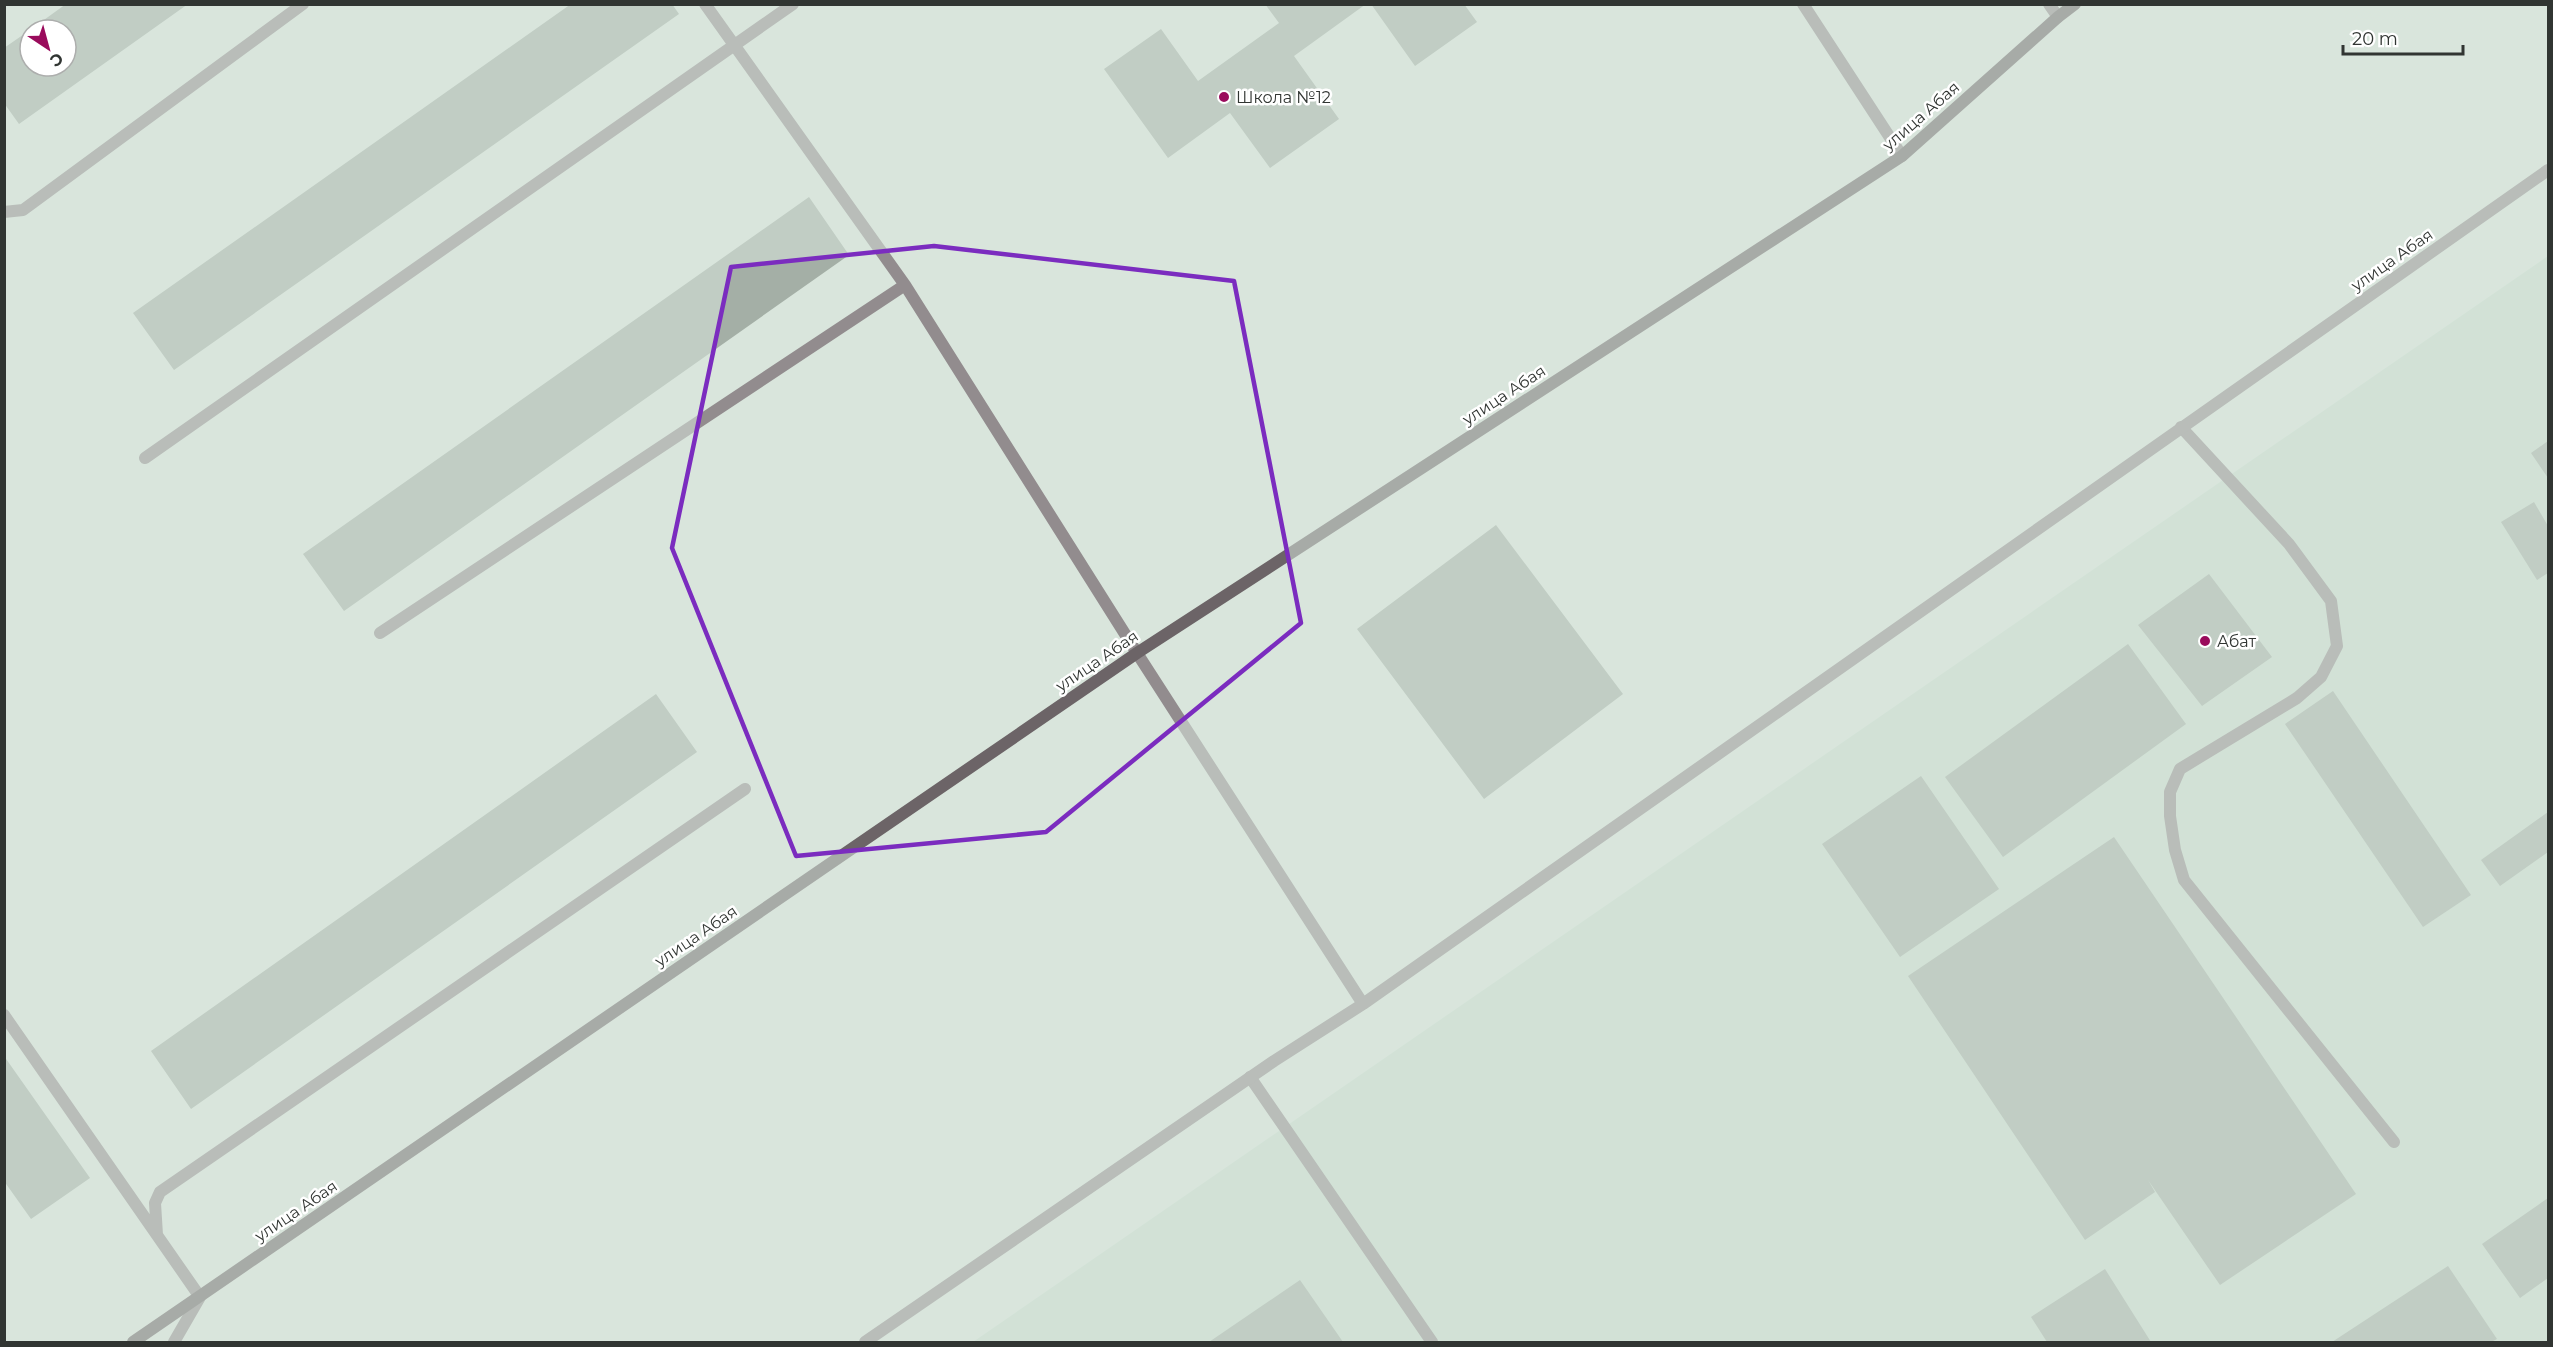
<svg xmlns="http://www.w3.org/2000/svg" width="2553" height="1347" font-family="Montserrat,sans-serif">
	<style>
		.built { fill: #c9dcce }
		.building { fill: #a4afa6 }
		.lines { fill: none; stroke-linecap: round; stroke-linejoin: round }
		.lane { stroke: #928c8e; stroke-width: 12 }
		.street { stroke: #928c8e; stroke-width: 12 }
		.secondary { stroke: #6c6467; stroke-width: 12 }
		.marked { fill: none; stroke: #7b2cbf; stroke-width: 4.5; stroke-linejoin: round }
		.poi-dot { fill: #9a0b5c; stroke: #fff; stroke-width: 2 }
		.labels { text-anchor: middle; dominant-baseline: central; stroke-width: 5; stroke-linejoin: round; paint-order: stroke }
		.poi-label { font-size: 16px; fill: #313532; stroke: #fff; text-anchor: start }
		.street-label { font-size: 16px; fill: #313532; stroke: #fff }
	</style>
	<rect width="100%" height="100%" fill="#d9e5dc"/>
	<!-- built -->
	<path class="built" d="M2548,256V1342H973Z"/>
	<!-- building -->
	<path class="building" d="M66,4H188L19,124L4,103V48L30,30V66H66V30H30Z
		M571,4H672L679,14L174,370L133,313Z
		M1265,4H1366L1294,56L1339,119L1270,168L1230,113L1168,158L1104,69L1161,29L1198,81L1279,23Z
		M1371,4H1464L1477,22L1415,66Z
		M809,197L849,255L344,611L303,554Z
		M2548,441V478L2531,453Z
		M2534,502L2548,526V573L2537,580L2501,522Z
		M1496,525L1623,694L1484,799L1357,629Z
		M2209,574L2272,657L2202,706L2138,625Z
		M2128,644L2186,724L2003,857L1945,777Z
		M2333,691L2471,895L2423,927L2285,724Z
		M656,694L697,752L191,1109L151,1051Z
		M1921,776L1999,889L1900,957L1822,844Z
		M2548,812V852L2500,886L2481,860Z
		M2114,837L2356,1194L2220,1285L2148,1180L2155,1192L2085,1240L1908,976Z
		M4,1056L90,1178L31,1219L4,1181Z
		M2548,1198V1278L2520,1298L2482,1244Z
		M2448,1266L2497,1339L2491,1342H2332Z
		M2105,1269L2151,1342H2047L2031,1317Z
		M1300,1280L1343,1342H1209Z"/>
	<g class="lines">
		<!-- lane -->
		<path class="lane" d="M705,4L905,285L1137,653
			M2049,4L2058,17
			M4,212L23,210L303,4
			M2181,427L2289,544L2331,601L2337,646L2321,677L2297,698L2180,769L2170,792V816L2175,850L2184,880L2394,1142
			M145,458L793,4
			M380,633L905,285
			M4,1015L200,1297L174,1342
			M1250,1077L1432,1342
			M157,1235L155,1203L160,1192L745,789"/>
		<!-- street -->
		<path class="street" d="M1803,4L1902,156
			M1137,653L1363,1004
			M865,1342L1274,1061L1363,1004L2548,170"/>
		<!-- secondary -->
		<path class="secondary" d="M133,1342L1137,653L1902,156L2058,17L2075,4"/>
	</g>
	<!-- marked area -->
	<path d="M0 0H2553V1347H0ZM934,246L1234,281L1301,623L1046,832L796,856L672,548L731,267Z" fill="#d9e5dc" fill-opacity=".55" fill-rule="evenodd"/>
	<path class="marked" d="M934,246L1234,281L1301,623L1046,832L796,856L672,548L731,267Z"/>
	<!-- markers -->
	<g class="poi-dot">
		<circle cx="1224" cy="97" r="6"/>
		<circle cx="2205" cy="641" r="6"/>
	</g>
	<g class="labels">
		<!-- poi labels -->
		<g class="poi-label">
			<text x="1236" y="97">Школа №12</text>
			<text x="2217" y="641">Абат</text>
		</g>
		<!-- street labels -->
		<g class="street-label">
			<text transform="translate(1921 116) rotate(-41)">улица Абая</text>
			<text transform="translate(2392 260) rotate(-35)">улица Абая</text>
			<text transform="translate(1504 395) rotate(-33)">улица Абая</text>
			<text transform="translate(1097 661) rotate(-34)">улица Абая</text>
			<text transform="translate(696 936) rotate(-34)">улица Абая</text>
			<text transform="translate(296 1211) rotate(-34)">улица Абая</text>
		</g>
	</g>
	<!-- border -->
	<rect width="2553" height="1347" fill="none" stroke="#313532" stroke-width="12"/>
	<!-- north arrow -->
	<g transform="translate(48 48) rotate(144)"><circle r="28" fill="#ffffff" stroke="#adaead" stroke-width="1.5"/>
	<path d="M0-4.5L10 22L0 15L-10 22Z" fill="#9a0b5c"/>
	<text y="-9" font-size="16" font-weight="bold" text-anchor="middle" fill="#313532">С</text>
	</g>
	<!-- scale -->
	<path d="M2343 45v9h120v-9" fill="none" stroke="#313532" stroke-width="3"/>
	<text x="2352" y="45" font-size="18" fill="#313532" stroke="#ffffff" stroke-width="4.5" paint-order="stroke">20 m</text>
</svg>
